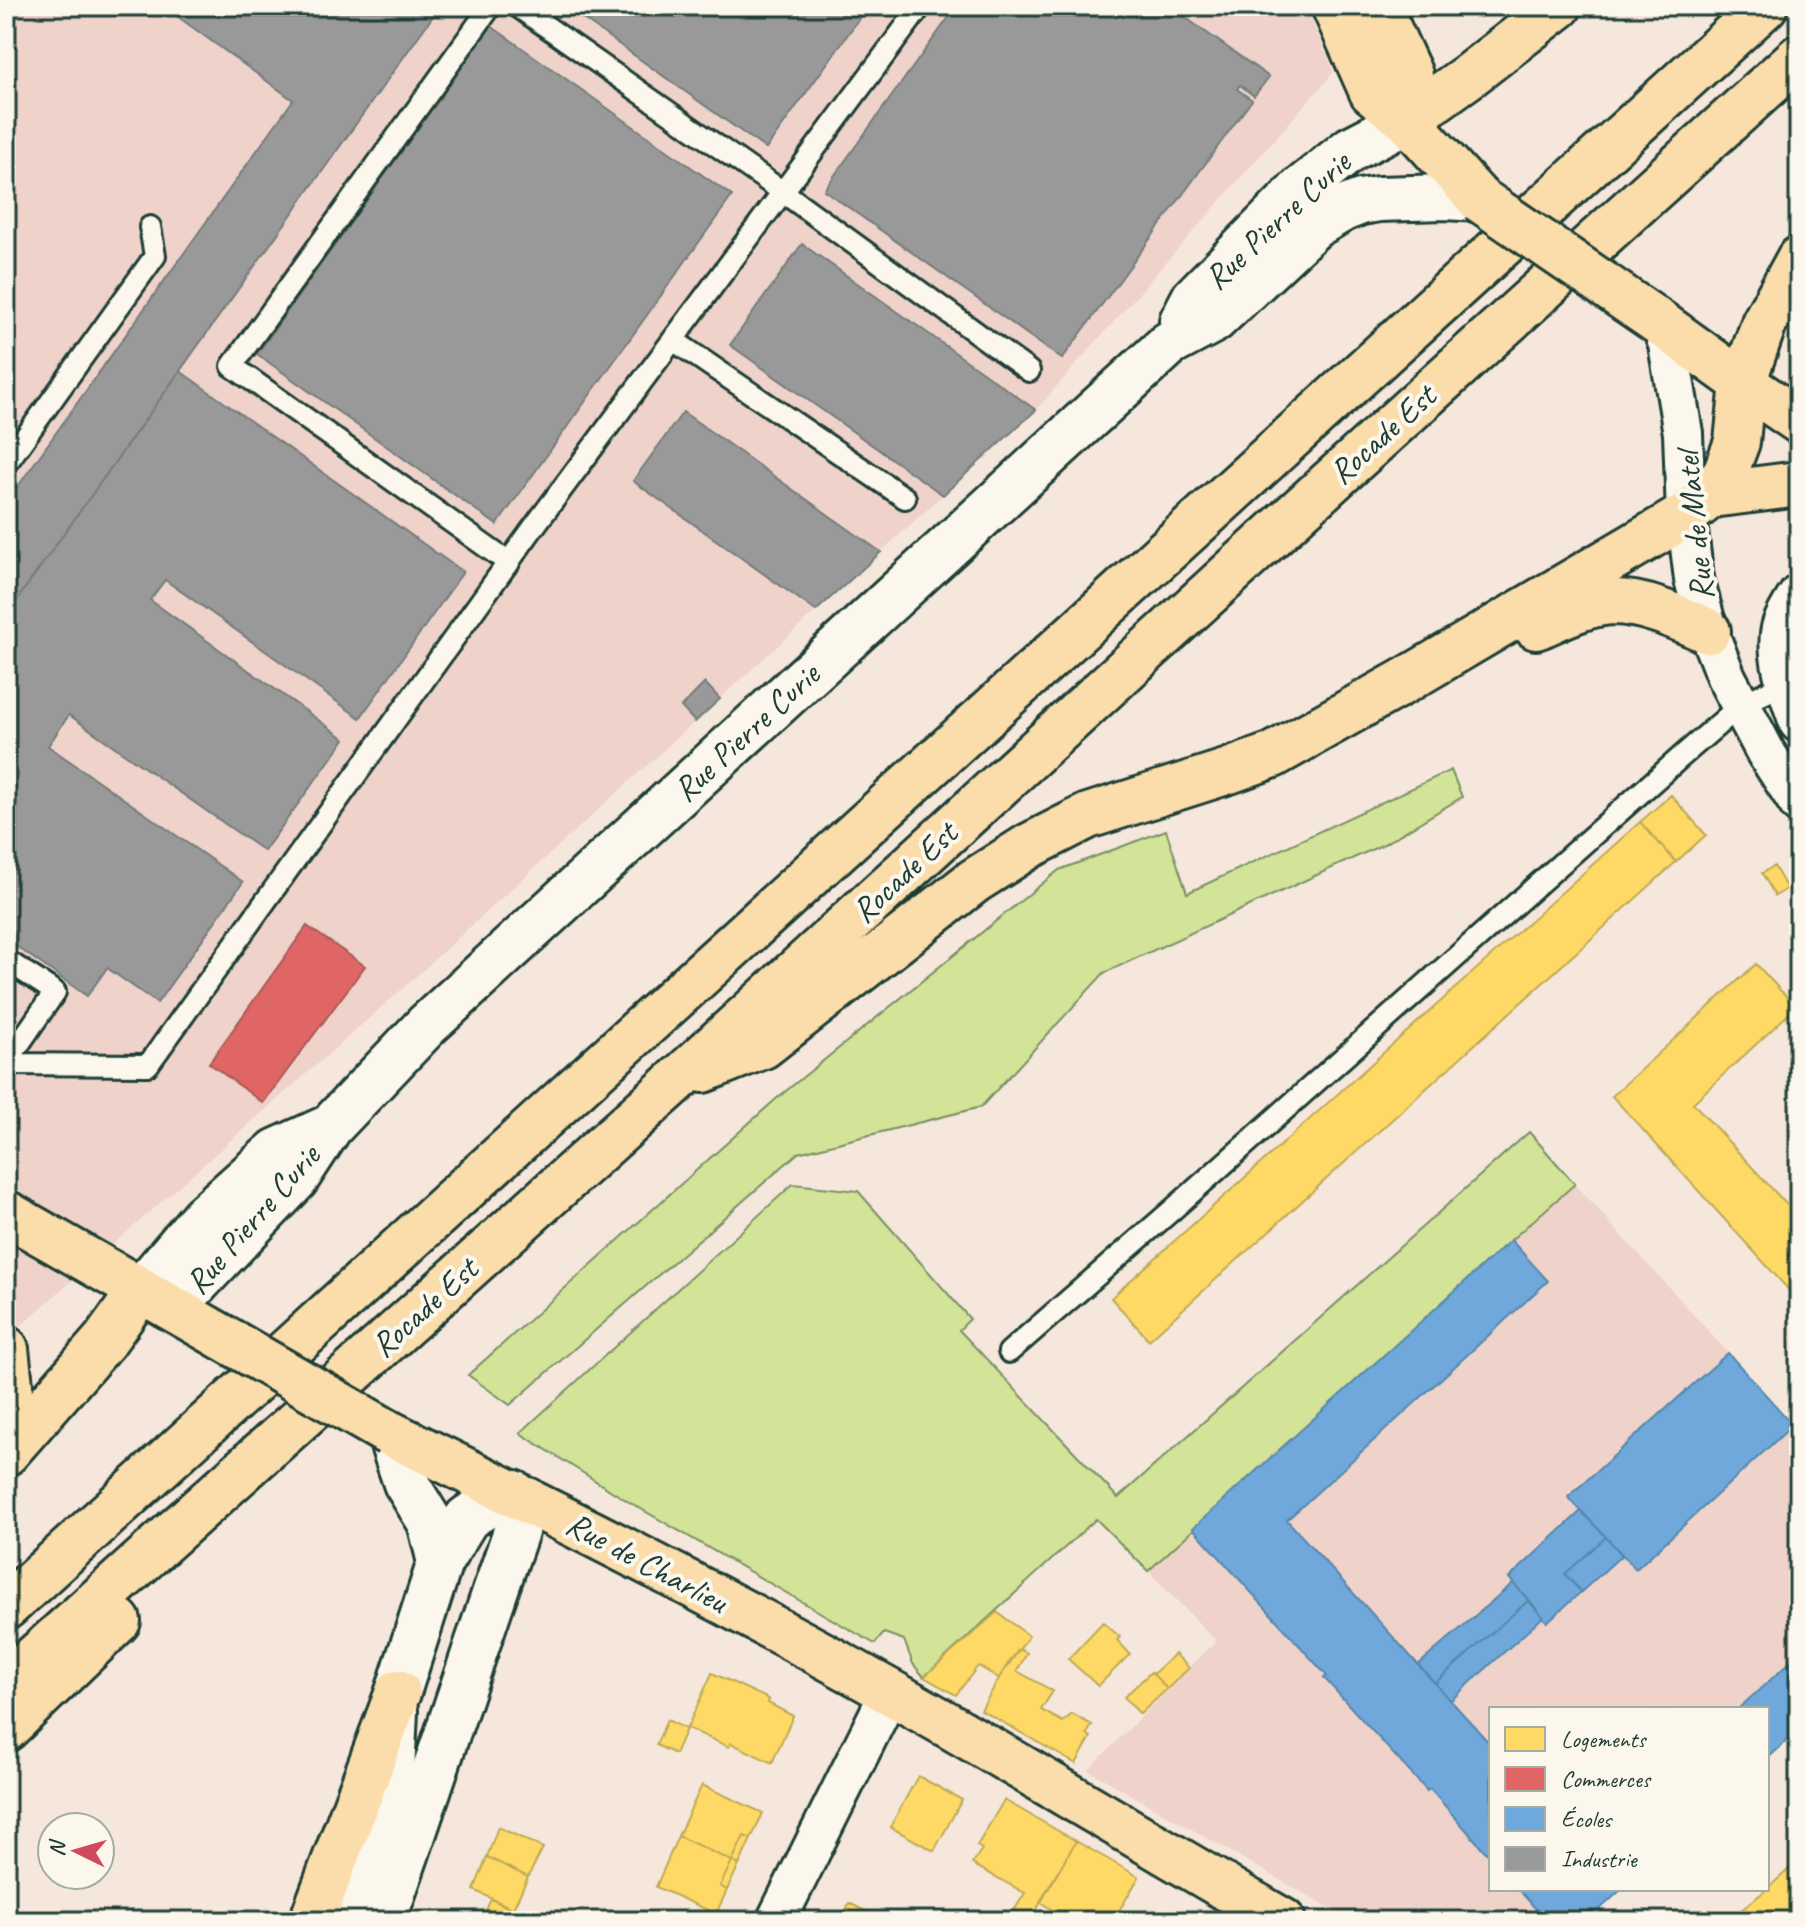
<svg xmlns="http://www.w3.org/2000/svg" width="1805" height="1927" font-family="Caveat,sans-serif">
	<style>
		.built { fill: #efd3cb }
		.green { fill: #d3e397; stroke: #799066; stroke-width: 2 }
		.homes { fill: #ffd966; stroke: #bcaa57; stroke-width: 2 }
		.shops { fill: #e06666; stroke: #a65a57; stroke-width: 2 }
		.schools { fill: #6fa8dc; stroke: #5788aa; stroke-width: 2 }
		.industry { fill: #999; stroke: #747d7b; stroke-width: 2 }
		.lines { fill: none; stroke-linecap: round; stroke-linejoin: round }
		.lane-casing { stroke: #1f3d34; stroke-width: 26 }
		.street-casing { stroke: #1f3d34; stroke-width: 44 }
		.secondary-casing { stroke: #1f3d34; stroke-width: 50 }
		.primary-casing { stroke: #1f3d34; stroke-width: 50 }
		.highway-casing { stroke: #1f3d34; stroke-width: 50 }
		.lane { stroke: #fbf7ec; stroke-width: 20 }
		.street { stroke: #fbf7ec; stroke-width: 38 }
		.secondary { stroke: #fbf7ec; stroke-width: 44 }
		.primary { stroke: #fbddab; stroke-width: 44 }
		.highway { stroke: #fbddab; stroke-width: 44 }
		.primary-bridge-casing { stroke: #1f3d34; stroke-width: 50; stroke-linecap: butt }
		.primary-bridge { stroke: #fbddab; stroke-width: 44 }
		.labels { text-anchor: middle; dominant-baseline: central; stroke-width: 8; stroke-linejoin: round; paint-order: stroke }
		.street-label { font-size: 34px; fill: #1f3d34; stroke: #fbf7ec }
	</style>
	<rect width="100%" height="100%" fill="#f6e7dd"/>
	<filter id="ink" filterUnits="userSpaceOnUse"><feTurbulence type="fractalNoise" baseFrequency=".0125" numOctaves="2"/><feDisplacementMap in="SourceGraphic" scale="16" xChannelSelector="R" yChannelSelector="G"/><feConvolveMatrix kernelMatrix="1 2 1 2 8 2 1 2 1" color-interpolation-filters="sRGB"/></filter>
	<g filter="url(#ink)">
		<!-- built -->
		<path class="built" d="M6,6H1306L1334,72L1036,410L400,991L6,1339Z
			M1575,1184L1799,1431V1730L1767,1709H1491V1889H1622L1587,1921H1352L1088,1770L1216,1641L1148,1571L1511,1240Z"/>
		<!-- green -->
		<path class="green" d="M1451,770L1462,797L1384,844L1104,973L981,1107L798,1153L510,1405L468,1375L776,1099L1059,870L1166,830L1187,893Z
			M1529,1132L1575,1184L1511,1240L1148,1571L1096,1519L924,1677L913,1664L904,1640L884,1633L875,1644L629,1502L520,1433L793,1184L858,1191L970,1319L959,1330L1118,1498Z"/>
		<!-- homes -->
		<path class="homes" d="M1671,795L1706,835L1676,862L1640,822Z
			M1640,822L1676,862L1149,1340L1111,1298Z
			M1774,866L1787,889L1775,896L1762,873Z
			M1756,964L1796,1007L1693,1103L1799,1218V1306L1795,1303L1798,1300L1612,1096Z
			M997,1612L1029,1636L999,1678L978,1666L956,1695L924,1677Z
			M1103,1622L1120,1637L1117,1640L1130,1654L1098,1686L1068,1659Z
			M1019,1649L1027,1653L1017,1671L1053,1691L1041,1710L1063,1722L1072,1714L1092,1725L1087,1734L1091,1737L1076,1764L981,1710L1005,1668Z
			M1175,1654L1189,1668L1167,1689L1153,1674Z
			M1151,1672L1167,1689L1140,1714L1124,1697Z
			M712,1673L769,1699L768,1703L793,1716L772,1763L731,1743L729,1747L687,1728Z
			M667,1720L686,1729L675,1754L656,1745Z
			M918,1776L962,1800L934,1851L890,1827Z
			M702,1785L763,1813L751,1839L744,1836L732,1861L678,1836Z
			M1004,1800L1076,1841L1030,1921H1017L1010,1917L1025,1893L972,1864L982,1849L977,1846Z
			M498,1827L543,1848L528,1877L487,1857Z
			M678,1836L732,1861L720,1886L727,1890L716,1914L656,1887Z
			M744,1836L751,1839L739,1865L732,1861Z
			M1076,1841L1139,1877L1113,1921H1070L1040,1902Z
			M487,1857L528,1877L513,1909L474,1890Z
			M1799,1860V1921H1728L1767,1889Z
			M732,1861L739,1865L727,1890L720,1886Z
			M491,1899L531,1918L530,1921H481Z
			M849,1903L886,1921H841Z"/>
		<!-- shops -->
		<path class="shops" d="M307,926L365,966L263,1103L209,1063Z"/>
		<!-- schools -->
		<path class="schools" d="M1511,1240L1548,1281L1287,1520L1491,1745V1858L1430,1789L1427,1791L1324,1678L1327,1676L1193,1528Z
			M1728,1353L1793,1425L1636,1569L1568,1497Z
			M1581,1511L1606,1537L1565,1574L1581,1592L1547,1622L1509,1578Z
			M1606,1537L1622,1555L1581,1592L1565,1574Z
			M1513,1583L1529,1600L1435,1683L1418,1665Z
			M1529,1600L1543,1617L1450,1701L1435,1683Z
			M1799,1654V1730L1767,1759V1709H1738Z
			M1518,1889H1622L1587,1921H1540L1544,1918Z"/>
		<!-- industry -->
		<path class="industry" d="M163,6H440L6,615V503L293,100Z
			M565,6H868L766,149Z
			M957,6H1169L1269,77L1254,96L1240,85L1237,89L1252,100L1062,359L824,190Z
			M491,26L732,196L497,525L257,354Z
			M802,244L1036,410L943,495L730,345Z
			M180,371L463,572L360,718L165,580L150,600L345,739L264,851L69,715L48,746L243,882L157,1003L107,968L87,996L6,939V615Z
			M683,412L881,552L816,611L633,481Z
			M705,683L720,699L695,722L681,707Z"/>
		<g class="lines">
			<!-- lane casing -->
			<g class="lane-casing">
				<path id="lane" d="M491,6L232,366L509,563
					M517,6L783,192L1029,371
					M673,340L905,498
					M6,464L155,256L150,227
					M6,960L55,992L6,1063
					M6,1064L148,1065L533,528L921,6
					M1009,1352L1171,1211L1682,756L1742,704L1786,683"/>
			</g>
			<!-- street casing -->
			<g class="street-casing">
				<path id="street" d="M1660,323L1668,344L1683,433L1686,515L1694,579L1708,631L1726,677L1766,753L1799,804
					M1799,594C1793,603 1784,617 1781,628C1774,656 1790,697 1799,723
					M352,1921L379,1843L395,1773L398,1711
					M776,1921L890,1692"/>
			</g>
			<!-- secondary casing -->
			<g class="secondary-casing">
				<path id="secondary" d="M1182,321L1194,298L1301,189L1351,149L1407,120
					M141,1290L203,1217L277,1151L330,1127
					M173,1308L296,1179L330,1127L427,1025L1169,344L1214,320L1314,226L1343,209L1361,202L1379,199L1445,197L1479,199
					M389,1433L406,1483L430,1522L440,1562L398,1692
					M440,1562L467,1518L489,1504L514,1493
					M383,1921C433,1781 477,1640 527,1500"/>
			</g>
			<!-- primary casing -->
			<g class="primary-casing">
				<path id="primary" d="M1334,6L1372,92L1407,120L1479,199
					M1378,6L1410,75L1407,120
					M1660,323L1743,383L1799,421
					M1711,495L1799,484
					M6,1213L224,1338
					M389,1433C558,1515 726,1600 890,1692C1022,1766 1152,1846 1283,1921"/>
			</g>
			<!-- highway casing -->
			<g class="highway-casing">
				<path id="highway" d="M1407,120L1470,75L1559,6
					M1536,627C1560,617 1586,603 1613,602C1645,602 1679,618 1708,631
					M703,1070L763,1046L974,881L1029,846L1088,816L1229,771L1273,755L1408,679L1686,515L1711,495L1726,471L1737,442L1743,383L1764,323L1799,259
					M6,1349L10,1385L6,1435
					M6,1453L105,1340L141,1290
					M6,1607L1765,6
					M6,1683L675,1082L1326,486L1799,57
					M6,1729L118,1621
					M312,1921L398,1692"/>
			</g>
			<!-- lane -->
			<use href="#lane" class="lane"/>
			<!-- street -->
			<use href="#street" class="street"/>
			<!-- secondary -->
			<use href="#secondary" class="secondary"/>
			<!-- primary -->
			<use href="#primary" class="primary"/>
			<!-- highway -->
			<use href="#highway" class="highway"/>
			<!-- primary-bridge casing -->
			<g class="primary-bridge-casing">
				<path id="primary-bridge" d="M1479,199L1660,323
					M224,1338L389,1433"/>
			</g>
			<!-- primary-bridge -->
			<use href="#primary-bridge" class="primary-bridge"/>
		</g>
	</g>
	<g class="labels">
		<!-- street labels -->
		<g class="street-label">
			<text transform="translate(1277 220) rotate(-43)">Rue Pierre Curie</text>
			<text transform="translate(1382 434) rotate(-42)">Rocade Est</text>
			<text transform="translate(1694 526) rotate(-96)">Rue de Matel</text>
			<text transform="translate(746 732) rotate(-43)">Rue Pierre Curie</text>
			<text transform="translate(904 872) rotate(-43)">Rocade Est</text>
			<text transform="translate(252 1219) rotate(-49)">Rue Pierre Curie</text>
			<text transform="translate(424 1307) rotate(-42)">Rocade Est</text>
			<text transform="translate(647 1562) rotate(28)">Rue de Charlieu</text>
		</g>
	</g>
	<!-- margin -->
	<rect width="1805" height="1927" fill="none" stroke="#fbf7ec" stroke-width="32"/>
	<rect x="16" y="16" width="1773" height="1895" fill="none" stroke="#1f3d34" stroke-width="3" filter="url(#ink)"/>
	<!-- legend -->
	<rect x="1489" y="1707" width="280" height="184" fill="#fbf7ec" stroke="#a3ada2" stroke-width="2"/>
	<rect x="1505" y="1727" width="40" height="24" fill="#ffd966" stroke="#a3ada2" stroke-width="2"/>
	<text x="1561" y="1747" font-size="24" fill="#1f3d34">Logements</text>
	<rect x="1505" y="1767" width="40" height="24" fill="#e06666" stroke="#a3ada2" stroke-width="2"/>
	<text x="1561" y="1787" font-size="24" fill="#1f3d34">Commerces</text>
	<rect x="1505" y="1807" width="40" height="24" fill="#6fa8dc" stroke="#a3ada2" stroke-width="2"/>
	<text x="1561" y="1827" font-size="24" fill="#1f3d34">Écoles</text>
	<rect x="1505" y="1847" width="40" height="24" fill="#999999" stroke="#a3ada2" stroke-width="2"/>
	<text x="1561" y="1867" font-size="24" fill="#1f3d34">Industrie</text>
	<!-- north arrow -->
	<g transform="translate(76 1851) rotate(275)"><circle r="38" fill="#fbf7ec" stroke="#a3ada2" stroke-width="2"/>
	<path d="M0-6L14 30L0 20L-14 30Z" fill="#d1495b"/>
	<text y="-12" font-size="22" font-weight="bold" text-anchor="middle" fill="#1f3d34">N</text>
	</g>
</svg>
